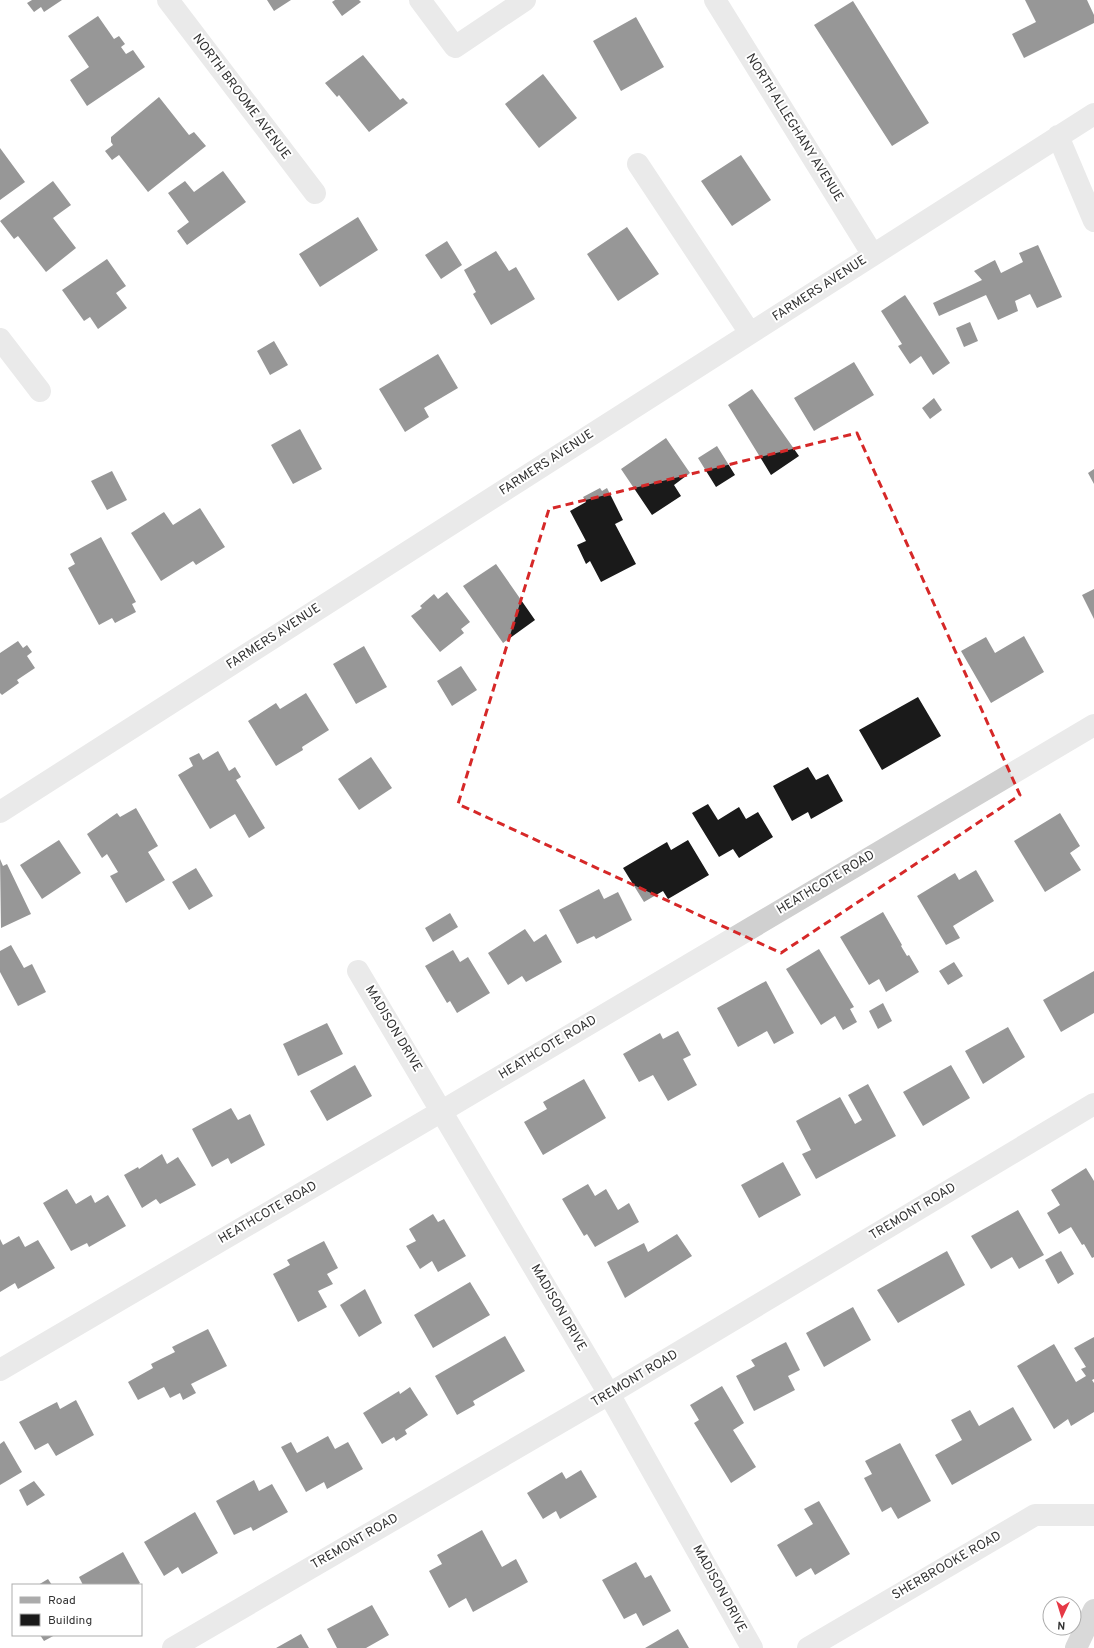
<svg xmlns="http://www.w3.org/2000/svg" width="1094" height="1648" font-family="Overpass,sans-serif">
	<style>
		.building { fill: #1a1a1a }
		.lines { fill: none; stroke-linecap: round; stroke-linejoin: round }
		.minor { stroke: #d0d0d0; stroke-width: 22 }
		.major { stroke: #ababab; stroke-width: 22 }
		.marked { fill: none; stroke: #d62828; stroke-width: 3; stroke-dasharray: 8 5; stroke-linejoin: round }
		.labels { text-anchor: middle; dominant-baseline: central; stroke-width: 4; stroke-linejoin: round; paint-order: stroke }
		.street-label { font-size: 13px; fill: #333; stroke: #fff }
	</style>
	<rect width="100%" height="100%" fill="#fff"/>
	<!-- building -->
	<path class="building" d="M32,0H62L44,12L41,7L34,12L27,3Z
		M267,0H291L274,11Z
		M335,0H359L361,2L342,16L332,2Z
		M1025,0H1087L1094,15V23L1024,58L1012,34L1036,22Z
		M853,1L929,123L892,146L814,25Z
		M98,16L114,39L119,36L125,44L121,47L126,54L133,50L145,67L87,106L70,80L89,67L68,36Z
		M636,17L664,67L621,91L593,41Z
		M363,55L400,100L403,98L408,103L369,132L339,95L337,97L325,83Z
		M543,74L577,118L539,148L505,104Z
		M159,97L189,135L194,132L206,146L148,192L119,155L112,160L105,151L113,145L111,142V137Z
		M0,148L25,182L0,200Z
		M741,155L771,200L732,226L701,181Z
		M223,171L246,202L187,245L177,231L189,222L168,193L185,181L194,192Z
		M53,181L71,205L53,218L76,248L46,272L18,236L14,239L0,221Z
		M358,217L378,250L320,287L299,254Z
		M627,227L659,274L618,301L587,254Z
		M447,241L462,265L441,279L425,255Z
		M1038,245L1062,297L1037,308L1030,294L1015,301L1018,311L998,320L986,295L939,316L933,303L982,280L974,271L995,260L1001,273L1023,262L1019,253Z
		M496,251L509,271L516,267L535,299L491,325L473,294L476,292L464,270Z
		M107,259L126,286L116,293L127,308L98,329L90,317L84,321L62,290Z
		M905,295L950,363L933,375L921,356L910,364L898,346L902,344L881,311Z
		M970,322L978,341L964,347L956,328Z
		M274,341L288,365L270,375L257,351Z
		M438,354L458,388L424,408L429,417L405,432L379,389Z
		M854,362L874,395L814,431L794,398Z
		M752,389L799,456L771,475L728,405Z
		M934,398L942,410L930,419L922,408Z
		M300,429L322,469L293,484L271,445Z
		M666,438L690,473L674,485L681,496L652,515L621,469Z
		M717,446L735,475L716,487L698,458Z
		M1094,469V484L1088,473Z
		M112,471L127,500L107,510L91,481Z
		M600,488L602,491L607,488L623,520L615,524L636,564L601,582L590,561L586,564L577,545L586,541L570,511L586,502L583,497Z
		M200,508L225,547L196,565L193,561L161,581L131,533L164,512L173,525Z
		M101,537L136,602L132,604L136,612L115,623L112,618L99,625L68,568L75,564L70,554Z
		M496,564L535,620L503,643L463,586Z
		M1094,589V619L1082,595Z
		M447,592L470,622L461,629L464,633L440,652L411,616L422,608L420,606L434,594L438,599Z
		M1024,636L1044,672L991,703L961,651L986,637L995,653Z
		M18,641L23,648L27,645L32,652L27,656L35,668L17,680L19,683L2,695L0,693V653Z
		M364,646L387,687L356,704L333,664Z
		M461,666L477,690L452,706L437,681Z
		M306,693L329,730L302,747L303,750L276,766L248,721L276,703L280,709Z
		M918,697L941,736L882,770L859,730Z
		M218,751L229,771L235,767L241,777L236,780L265,828L249,838L235,814L210,829L178,775L193,766L189,758L199,753L203,760Z
		M371,757L392,788L359,810L338,779Z
		M808,767L816,780L828,774L843,801L811,819L808,812L792,821L773,786Z
		M708,804L718,820L739,807L746,819L758,812L773,837L739,858L733,849L719,857L692,813Z
		M136,808L158,846L148,852L165,880L126,903L110,876L118,872L107,854L102,858L87,834L117,813L120,817Z
		M1060,813L1080,846L1070,853L1081,870L1045,892L1014,841Z
		M59,840L81,873L42,899L20,865Z
		M688,840L709,875L668,899L663,891L644,902L623,868L667,842L671,850Z
		M0,859L3,866L7,864L31,914L1,928Z
		M196,868L213,896L189,910L172,882Z
		M976,870L994,901L953,926L960,938L946,945L917,896L955,873L959,880Z
		M599,889L604,899L618,892L632,920L596,939L594,936L577,944L559,910Z
		M883,912L902,945L901,946L907,956L909,955L919,972L886,992L879,979L869,985L840,937Z
		M450,913L458,927L433,942L425,928Z
		M525,929L534,942L546,934L562,962L526,982L522,976L508,985L488,953Z
		M11,945L24,968L32,964L46,992L18,1006L0,972V951Z
		M819,949L854,1007L850,1009L857,1022L843,1030L835,1016L821,1025L786,969Z
		M453,950L460,962L468,957L490,993L457,1013L450,1001L447,1003L425,966Z
		M954,962L963,976L948,985L939,971Z
		M1094,971V1013L1061,1032L1043,1000Z
		M766,981L794,1033L774,1044L767,1031L738,1047L717,1008Z
		M883,1003L892,1021L878,1029L869,1011Z
		M327,1023L343,1054L298,1076L283,1044Z
		M1008,1027L1025,1057L983,1084L965,1051Z
		M678,1031L691,1055L683,1059L697,1085L668,1101L653,1075L639,1082L623,1054L660,1033L663,1039Z
		M355,1065L372,1096L327,1121L310,1091Z
		M951,1065L970,1098L923,1126L903,1092Z
		M584,1079L606,1118L543,1155L524,1122L547,1109L543,1102Z
		M868,1084L896,1136L816,1179L802,1154L811,1150L796,1121L840,1097L855,1124L862,1120L848,1095Z
		M231,1108L238,1120L250,1114L265,1145L231,1164L228,1158L212,1167L192,1129Z
		M162,1154L167,1164L178,1157L196,1185L160,1204L156,1199L142,1208L124,1175L138,1167L139,1169Z
		M783,1162L801,1195L759,1218L741,1185Z
		M1086,1168L1094,1181V1257L1092,1258L1084,1244L1082,1245L1071,1227L1059,1234L1047,1213L1060,1205L1051,1190Z
		M588,1184L595,1196L606,1189L618,1210L629,1203L639,1222L595,1247L587,1234L584,1236L562,1199Z
		M67,1189L76,1204L91,1195L95,1203L108,1195L126,1226L89,1247L87,1243L71,1251L43,1203Z
		M1018,1210L1044,1255L1019,1269L1012,1257L991,1269L971,1236Z
		M433,1214L438,1222L444,1219L466,1256L438,1272L432,1261L420,1269L406,1246L416,1241L409,1229Z
		M677,1234L692,1256L625,1298L607,1262L644,1243L648,1252Z
		M19,1236L25,1247L38,1240L55,1268L18,1289L15,1283L0,1292V1239L3,1245Z
		M324,1241L338,1268L327,1274L333,1284L318,1291L327,1307L298,1322L273,1274L290,1265L287,1260Z
		M947,1251L965,1285L898,1323L877,1290Z
		M1061,1251L1074,1274L1058,1284L1045,1260Z
		M470,1282L490,1315L433,1348L414,1315Z
		M365,1289L382,1323L359,1337L340,1305Z
		M853,1307L871,1340L824,1367L806,1333Z
		M208,1329L227,1366L191,1384L196,1393L183,1400L180,1393L170,1398L164,1387L138,1400L128,1382L153,1368L151,1364L175,1352L172,1347Z
		M505,1336L525,1371L473,1401L475,1405L457,1415L435,1376Z
		M1094,1337V1379L1092,1380L1094,1383V1412L1071,1426L1068,1419L1054,1429L1017,1366L1054,1344L1076,1382L1086,1376L1081,1369L1086,1367L1074,1348Z
		M786,1342L800,1370L788,1376L795,1390L754,1411L736,1376L755,1366L751,1360Z
		M722,1386L744,1423L733,1430L756,1467L731,1483L694,1423L699,1420L690,1405Z
		M410,1387L428,1415L405,1430L407,1434L396,1441L394,1437L382,1444L363,1413L399,1391L400,1394Z
		M76,1400L94,1435L56,1456L48,1443L35,1450L19,1422L57,1402L60,1409Z
		M1013,1407L1032,1440L952,1485L935,1455L962,1440L951,1420L970,1410L979,1426Z
		M328,1436L335,1449L348,1442L363,1469L327,1489L324,1482L306,1492L281,1447L291,1442L297,1453Z
		M4,1441L22,1472L0,1485V1444Z
		M900,1443L931,1501L898,1519L891,1507L882,1512L864,1478L872,1474L865,1461Z
		M581,1470L597,1497L560,1519L556,1511L543,1519L527,1493L562,1472L566,1479Z
		M254,1480L259,1491L272,1484L288,1512L253,1531L251,1527L234,1535L216,1501Z
		M34,1481L45,1495L27,1506L19,1490Z
		M819,1501L850,1554L815,1575L811,1568L796,1577L777,1545L813,1524L804,1509Z
		M195,1512L218,1553L182,1574L178,1567L164,1576L144,1542Z
		M482,1530L502,1567L516,1559L528,1582L473,1612L466,1598L449,1608L429,1571L442,1564L437,1555Z
		M123,1552L140,1583L137,1585H83L79,1577Z
		M636,1562L645,1578L651,1575L671,1611L643,1626L636,1613L624,1619L602,1580Z
		M48,1579L52,1585H38Z
		M372,1605L389,1635L366,1648H337L327,1629Z
		M678,1629L689,1648H645Z
		M301,1634L309,1648H276Z
		M40,1635H55L44,1641Z"/>
	<g class="lines">
		<!-- minor -->
		<path class="minor" d="M168,0L315,193
			M420,0L455,47L525,0
			M715,0L873,255
			M1058,136L1094,221
			M638,164L750,333
			M0,339L40,391
			M0,812L1094,114
			M358,971L609,1394L752,1648
			M0,1370L442,1111L1094,725
			M173,1648L609,1394L1094,1104
			M808,1648L1035,1515H1094"/>
		<!-- major -->
		<path class="major" d="M1076,1648L1094,1610"/>
	</g>
	<!-- marked area -->
	<path d="M0 0H1094V1648H0ZM857,433L1020,795L781,953L458,804L549,509Z" fill="#fff" fill-opacity=".55" fill-rule="evenodd"/>
	<path class="marked" d="M857,433L1020,795L781,953L458,804L549,509Z"/>
	<g class="labels">
		<!-- street labels -->
		<g class="street-label">
			<text transform="translate(241 97) rotate(53)">NORTH BROOME AVENUE</text>
			<text transform="translate(794 128) rotate(58)">NORTH ALLEGHANY AVENUE</text>
			<text transform="translate(820 289) rotate(-33)">FARMERS AVENUE</text>
			<text transform="translate(547 463) rotate(-33)">FARMERS AVENUE</text>
			<text transform="translate(274 637) rotate(-33)">FARMERS AVENUE</text>
			<text transform="translate(826 883) rotate(-31)">HEATHCOTE ROAD</text>
			<text transform="translate(393 1029) rotate(59)">MADISON DRIVE</text>
			<text transform="translate(548 1048) rotate(-31)">HEATHCOTE ROAD</text>
			<text transform="translate(913 1212) rotate(-31)">TREMONT ROAD</text>
			<text transform="translate(268 1213) rotate(-30)">HEATHCOTE ROAD</text>
			<text transform="translate(558 1308) rotate(60)">MADISON DRIVE</text>
			<text transform="translate(635 1379) rotate(-31)">TREMONT ROAD</text>
			<text transform="translate(355 1542) rotate(-30)">TREMONT ROAD</text>
			<text transform="translate(947 1566) rotate(-30)">SHERBROOKE ROAD</text>
			<text transform="translate(719 1589) rotate(61)">MADISON DRIVE</text>
		</g>
	</g>
	<!-- legend -->
	<rect x="12" y="1584" width="130" height="52" fill="#ffffff" stroke="#adadad"/>
	<rect x="20" y="1597" width="20" height="6" fill="#ababab" stroke="#adadad"/>
	<text x="48" y="1604" font-size="12" fill="#333333">Road</text>
	<rect x="20" y="1614" width="20" height="12" fill="#1a1a1a" stroke="#adadad"/>
	<text x="48" y="1624" font-size="12" fill="#333333">Building</text>
	<!-- north arrow -->
	<g transform="translate(1062 1616) rotate(184)"><circle r="19" fill="#ffffff" stroke="#adadad"/>
	<path d="M0-3L7 15L0 10L-7 15Z" fill="#e63946"/>
	<text y="-6" font-size="11" font-weight="bold" text-anchor="middle" fill="#333333">N</text>
	</g>
</svg>
